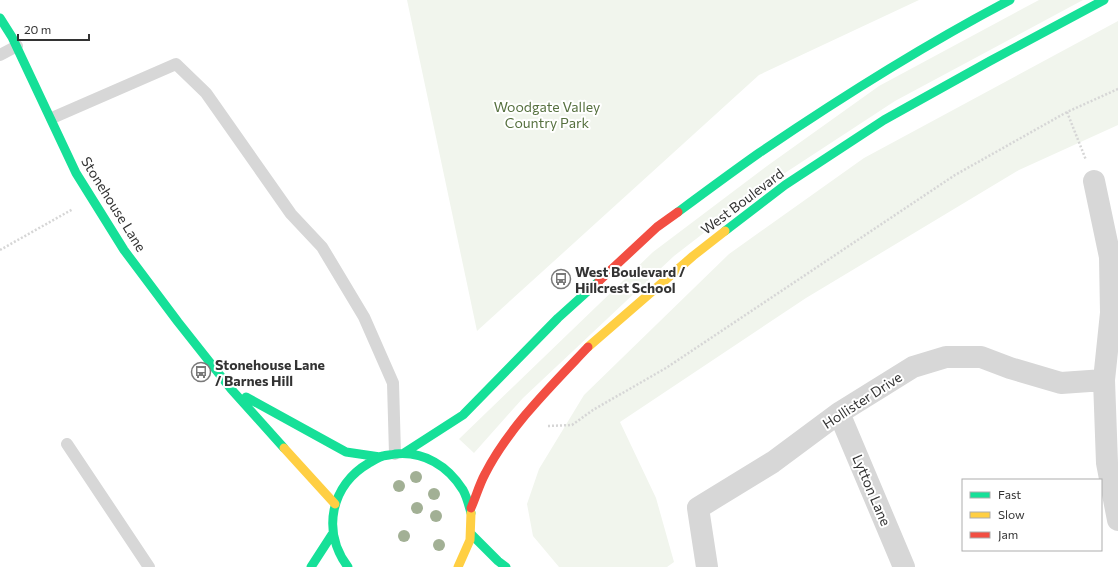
<svg xmlns="http://www.w3.org/2000/svg" width="1118" height="567" font-family="Commissioner,sans-serif">
	<style>
		.green { fill: #f1f5ed }
		.lines { fill: none; stroke-linecap: round; stroke-linejoin: round }
		.path { stroke: #d6d6d6; stroke-width: 2.5; stroke-dasharray: 2 2; stroke-linecap: butt }
		.lane { stroke: #d7d7d7; stroke-width: 12 }
		.street { stroke: #d7d7d7; stroke-width: 22 }
		.fast { stroke: #16e098; stroke-width: 9 }
		.slow { stroke: #ffcf43; stroke-width: 9 }
		.jam { stroke: #f24e42; stroke-width: 9 }
		.tree { fill: #a2b095 }
		.labels { text-anchor: middle; dominant-baseline: central; stroke-width: 4; stroke-linejoin: round; paint-order: stroke }
		.park-label { font-size: 14px; fill: #56703f; stroke: #fff }
		.street-label { font-size: 14px; fill: #333; stroke: #fff }
		.poi-label { font-size: 14px; font-weight: bold; fill: #333; stroke: #fff; text-anchor: start }
	</style>
	<rect width="100%" height="100%" fill="#fff"/>
	<!-- green -->
	<path class="green" d="M407,0H919L759,75L477,331Z
		M1039,0H1083L895,101L762,188L674,256L523,398L474,453L459,439L653,252L767,166L879,86Z
		M1118,21V125L1019,170L806,298L620,422L656,498L674,562L667,567H559L533,536L527,504L539,469L584,395L729,254L864,158Z"/>
	<g class="lines">
		<!-- path -->
		<path class="path" d="M1067,112L1086,160
			M0,250L73,209
			M548,426L572,425L593,410L666,368L955,175L1067,112L1118,89"/>
		<!-- lane -->
		<path class="lane" d="M0,55L17,46
			M52,118L176,64L206,93L291,214L322,247L364,317L393,383L395,454
			M67,444L149,567"/>
		<!-- street -->
		<path class="street" d="M1094,181L1110,257L1111,313L1104,380L1107,463L1118,520
			M839,413L904,567
			M707,567L698,508L773,462L839,413L913,367L946,357H981L1010,368L1061,383L1104,380"/>
		<!-- fast -->
		<path class="fast" d="M0,18L12,37L76,173L124,250L178,322L231,389L284,448
			M678,212C705,192 732,172 759,153C840,98 924,45 1010,0
			M725,231L785,185L884,120L990,61L1104,0
			M246,397L346,452L380,457
			M404,453L463,415L558,318L599,281
			M472,535L498,561L506,567
			M311,567L333,533
			M348,567C321,531 331,485 369,463C374,461 378,457 383,456C386,455 391,455 395,454C424,451 448,466 463,490C467,497 469,506 471,513"/>
		<!-- slow -->
		<path class="slow" d="M588,347L693,256L725,231
			M284,448L335,504
			M458,567L470,540L471,513"/>
		<!-- jam -->
		<path class="jam" d="M599,281L657,227L678,212
			M471,508C476,497 479,485 485,474C508,428 553,384 588,347"/>
	</g>
	<!-- trees -->
	<g class="tree">
		<circle cx="416" cy="477" r="6"/>
		<circle cx="399" cy="486" r="6"/>
		<circle cx="434" cy="494" r="6"/>
		<circle cx="417" cy="508" r="6"/>
		<circle cx="436" cy="516" r="6"/>
		<circle cx="404" cy="536" r="6"/>
		<circle cx="439" cy="545" r="6"/>
	</g>
	<!-- icons -->
	<defs>
		<g id="bus-ring" transform="scale(1)"><circle r="9.5" fill="#fff" stroke="#7a7a7a" stroke-width="1.5"/><path d="M-5-6H5V4H4V6H2V4H-2V6H-4V4H-5ZM-3.5-4V0h7V-4ZM-3.5 1.2v1.5H-2V1.2ZM2 1.2v1.5H3.5V1.2Z" fill="#7a7a7a"/></g>
	</defs>
	<g fill-rule="evenodd">
		<use href="#bus-ring" x="561" y="279"/>
		<use href="#bus-ring" x="201" y="372"/>
	</g>
	<g class="labels">
		<!-- park labels -->
		<g class="park-label">
			<text x="547" y="106">Woodgate Valley<tspan x="547" dy="16">Country Park</tspan></text>
		</g>
		<!-- street labels -->
		<g class="street-label">
			<text transform="translate(742 201) rotate(-37)">West Boulevard</text>
			<text transform="translate(114 204) rotate(58)">Stonehouse Lane</text>
			<text transform="translate(862 400) rotate(-33)">Hollister Drive</text>
			<text transform="translate(872 490) rotate(67)">Lytton Lane</text>
		</g>
		<!-- poi labels -->
		<g class="poi-label">
			<text x="575" y="271">West Boulevard /<tspan x="575" dy="16">Hillcrest School</tspan></text>
			<text x="215" y="364">Stonehouse Lane<tspan x="215" dy="16">/ Barnes Hill</tspan></text>
		</g>
	</g>
	<!-- legend -->
	<rect x="962" y="479" width="140" height="72" fill="#ffffff" stroke="#adadad"/>
	<rect x="970" y="492" width="20" height="6" fill="#16e098" stroke="#adadad"/>
	<text x="998" y="499" font-size="12" fill="#333333">Fast</text>
	<rect x="970" y="512" width="20" height="6" fill="#ffcf43" stroke="#adadad"/>
	<text x="998" y="519" font-size="12" fill="#333333">Slow</text>
	<rect x="970" y="532" width="20" height="6" fill="#f24e42" stroke="#adadad"/>
	<text x="998" y="539" font-size="12" fill="#333333">Jam</text>
	<!-- scale -->
	<path d="M18 34v6h71v-6" fill="none" stroke="#333333" stroke-width="2"/>
	<text x="24" y="34" font-size="12" fill="#333333" stroke="#ffffff" stroke-width="3" paint-order="stroke">20 m</text>
</svg>
